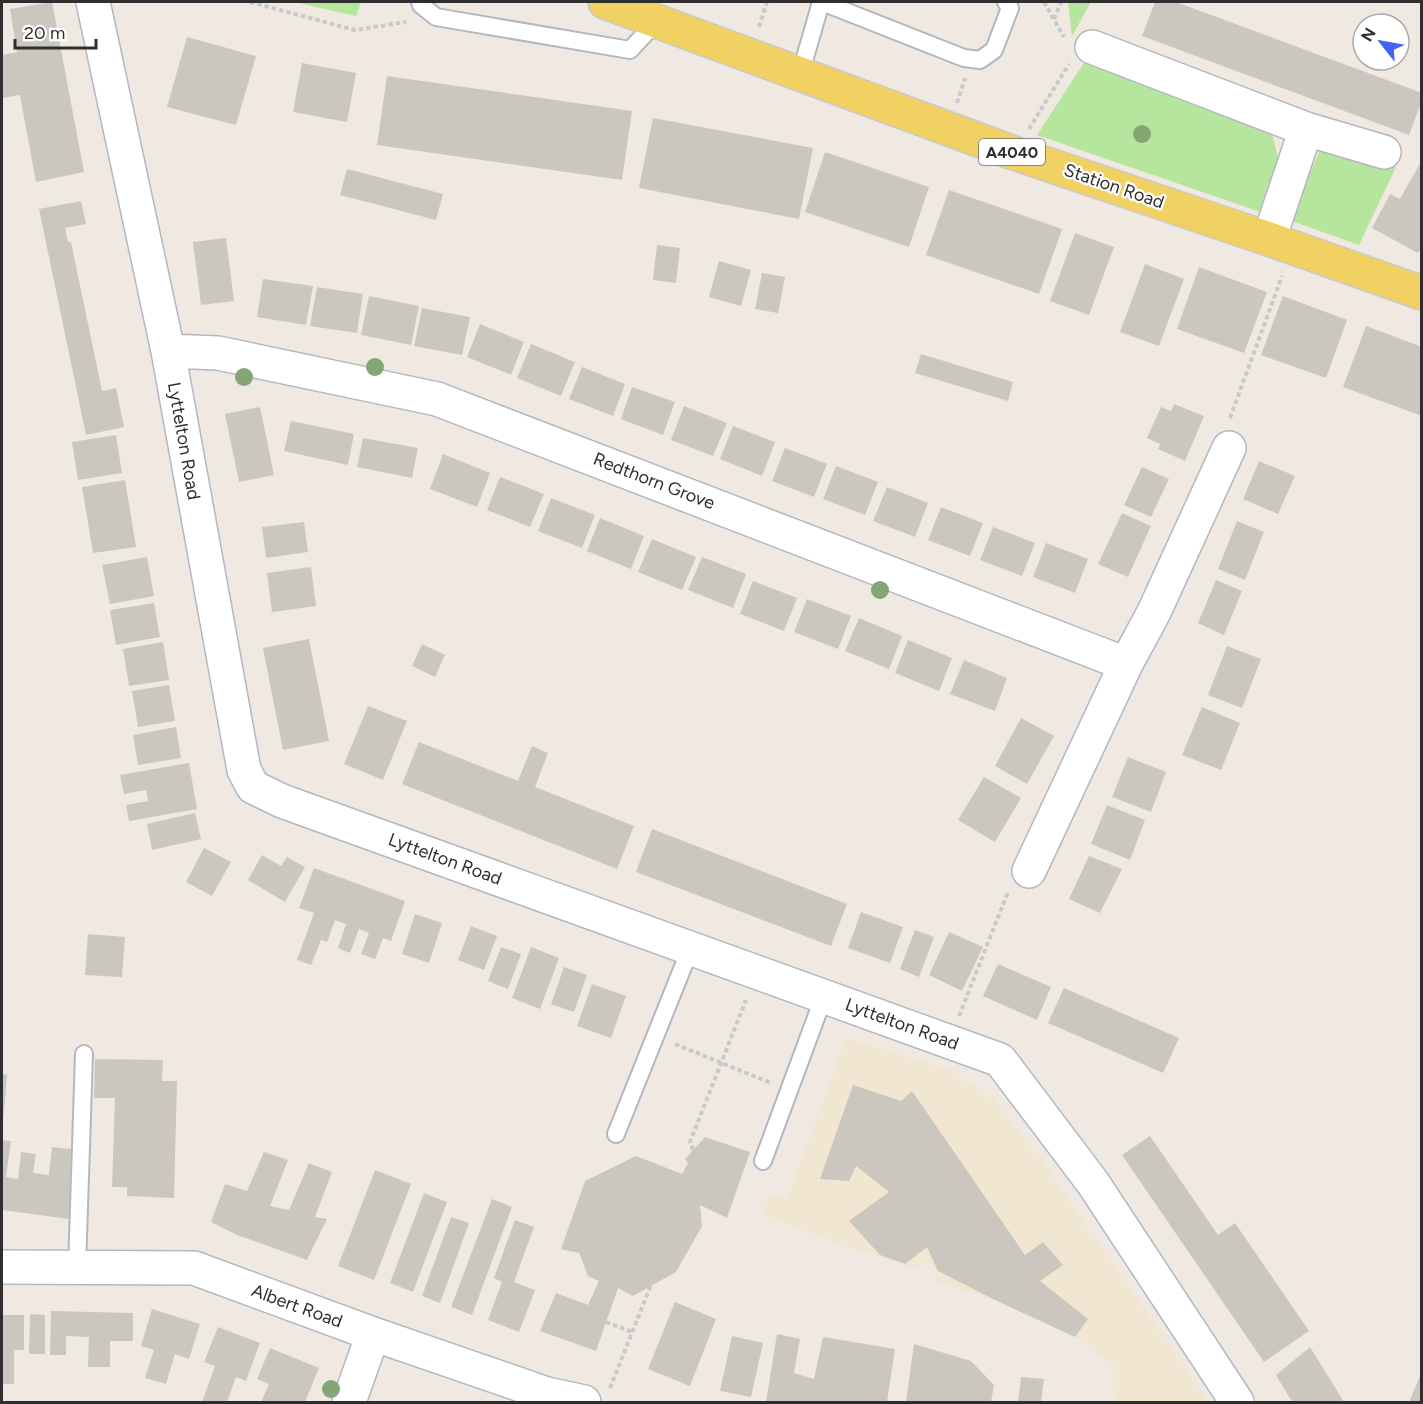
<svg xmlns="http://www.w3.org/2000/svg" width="1423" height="1404" font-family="Figtree,sans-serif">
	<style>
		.education { fill: #f0e6d1 }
		.green { fill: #b6e59e }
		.building { fill: #cbc7bf }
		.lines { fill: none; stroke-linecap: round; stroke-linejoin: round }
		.service-casing { stroke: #b4b7c1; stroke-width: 20 }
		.minor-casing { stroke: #b4b7c1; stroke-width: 36 }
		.primary-casing { stroke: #c9c9c9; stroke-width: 36 }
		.path { stroke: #c9c9c9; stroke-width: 4; stroke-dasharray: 4.5 3; stroke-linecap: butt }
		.service { stroke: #fff; stroke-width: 16 }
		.minor { stroke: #fff; stroke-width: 33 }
		.primary { stroke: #f2d163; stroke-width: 33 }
		.tree { fill: #84a574 }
		.labels { text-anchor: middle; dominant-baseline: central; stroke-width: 4.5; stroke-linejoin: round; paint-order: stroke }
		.shield { fill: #fff; stroke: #6d6d6d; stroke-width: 1.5 }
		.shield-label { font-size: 16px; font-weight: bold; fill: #2e2e2e }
		.street-label { font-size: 18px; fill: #2e2e2e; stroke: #fff }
	</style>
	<rect width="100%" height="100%" fill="#efe9e1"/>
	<!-- education -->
	<path class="education" d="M846,1038L950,1070L995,1100L1043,1162L1209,1402H1114L1113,1365L1075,1337L993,1299L936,1282V1265L920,1261L917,1269L846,1247L762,1214L771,1194L787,1199Z"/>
	<!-- green -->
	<path class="green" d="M294,2H361L356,16Z
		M1068,2H1091L1072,36Z
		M1087,58L1271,129L1281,170L1266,214L1037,135Z
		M1342,147L1396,167L1359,245L1289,220L1321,148Z"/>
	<!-- building -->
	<path class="building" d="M52,2L84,172L36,182L20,95L2,98V55L17,52L10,9Z
		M1155,2H1176L1422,93V101L1409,135L1142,36Z
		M187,37L256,56L236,125L167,107Z
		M302,63L356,73L347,122L293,112Z
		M387,76L632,111L622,180L377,145Z
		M653,118L813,148L799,219L639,188Z
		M825,152L929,187L909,247L805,212Z
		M1422,160V247L1418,253L1372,228L1390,194L1400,199Z
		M347,169L443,194L436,220L340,195Z
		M949,190L1062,229L1039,294L926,255Z
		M81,201L86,224L65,228L68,242H71L102,391L116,388L124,427L86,435L39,209Z
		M1075,233L1114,247L1089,315L1050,301Z
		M226,238L234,301L201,305L193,242Z
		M657,245L680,248L676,283L653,280Z
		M719,261L751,270L741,306L709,297Z
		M1145,264L1184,279L1159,346L1120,332Z
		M1199,267L1267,292L1244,353L1177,329Z
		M762,273L785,277L778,313L755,309Z
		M263,279L313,286L306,325L257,317Z
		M317,287L363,294L357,333L310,326Z
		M369,296L419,306L411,345L361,335Z
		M1283,296L1347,320L1326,378L1261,355Z
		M422,308L470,317L462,355L414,346Z
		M480,324L524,342L511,375L467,357Z
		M1366,326L1422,347V416L1343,387Z
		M531,344L575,362L561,396L517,378Z
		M921,354L1013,382L1008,401L915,373Z
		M582,367L625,384L613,416L569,399Z
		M632,387L675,402L663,435L621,419Z
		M1174,404L1204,416L1185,461L1158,449L1160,444L1147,438L1161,407L1171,411Z
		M684,406L727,423L713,456L671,440Z
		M260,407L274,475L239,482L225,414Z
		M291,421L354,434L348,465L284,451Z
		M733,426L775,442L762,476L720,459Z
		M116,435L122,473L78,480L72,442Z
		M363,438L418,448L412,478L357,467Z
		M785,448L827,464L814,497L772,481Z
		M443,454L490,473L477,507L430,489Z
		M1259,461L1295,476L1278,514L1243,499Z
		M836,466L878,482L865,515L823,499Z
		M1142,467L1169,479L1151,517L1124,505Z
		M500,477L544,494L530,527L487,510Z
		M125,480L136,547L93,553L82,487Z
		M887,487L928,503L915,537L873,521Z
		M551,498L595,515L582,548L538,531Z
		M941,507L983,523L970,556L928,540Z
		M1122,513L1151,526L1128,577L1098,564Z
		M600,518L644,536L631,569L587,551Z
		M1237,521L1264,532L1245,580L1218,569Z
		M304,522L308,552L266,558L262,527Z
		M993,527L1035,543L1022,576L980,560Z
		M652,539L696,557L682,590L638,572Z
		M1046,543L1088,559L1075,593L1033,577Z
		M147,557L154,596L110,604L102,565Z
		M702,557L746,574L733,608L688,590Z
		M311,567L316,606L272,612L267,573Z
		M1216,580L1242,591L1224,635L1198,623Z
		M753,581L797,598L784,631L740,614Z
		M807,599L851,616L838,649L794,632Z
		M154,603L160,637L116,645L110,610Z
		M859,618L902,636L889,669L845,651Z
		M309,639L329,741L283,750L263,648Z
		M908,640L952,658L939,691L895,673Z
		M163,642L169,680L129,686L123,649Z
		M422,644L445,655L435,677L412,666Z
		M1227,646L1261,659L1242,708L1208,695Z
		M964,660L1007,678L995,711L950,694Z
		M169,685L175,721L138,727L132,691Z
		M368,706L407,721L383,780L344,764Z
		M1202,707L1240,723L1221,770L1182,755Z
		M1021,718L1054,736L1027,784L995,766Z
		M176,727L181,758L138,765L133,735Z
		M419,742L518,781L532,746L548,753L535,787L634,826L617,869L402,784Z
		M1128,757L1166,772L1151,812L1112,797Z
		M189,763L197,809L129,821L126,805L148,801L146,790L124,794L120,775Z
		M984,777L1021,798L995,842L958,820Z
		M1107,805L1145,820L1130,860L1091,844Z
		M195,813L201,839L152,850L147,824Z
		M652,829L847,904L831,946L636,872Z
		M204,848L231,862L212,896L186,882Z
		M262,855L281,866L287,857L305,867L285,902L248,880Z
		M1089,856L1122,869L1100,913L1069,899Z
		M314,868L405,901L391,941L383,938L375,959L361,954L369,933L359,929L350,953L338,948L346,924L335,920L327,942L321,940L311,965L297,960L314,913L299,908Z
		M861,912L903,927L890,963L848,948Z
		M415,914L442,923L429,963L402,954Z
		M471,926L497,936L484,970L458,960Z
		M915,930L934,937L919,977L900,969Z
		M949,932L983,947L962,991L929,975Z
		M88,934L125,937L122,977L85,975Z
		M501,947L521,954L508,989L488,981Z
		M531,947L559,958L540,1009L512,998Z
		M998,964L1051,987L1037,1020L983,996Z
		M564,967L587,975L574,1012L551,1004Z
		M592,984L626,996L611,1038L577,1026Z
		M1064,988L1179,1038L1163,1073L1048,1023Z
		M95,1059L163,1060L162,1081H177L174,1198L127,1196V1187H112L115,1098H94Z
		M2,1074L7,1075L3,1122H2Z
		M853,1085L901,1101L912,1091L1025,1255L1043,1242L1063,1265L1040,1281L1088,1319L1075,1337L993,1299L938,1271L927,1247L905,1264L880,1255L849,1221L889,1192L856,1166L849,1181L820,1179Z
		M1150,1136L1218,1235L1235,1223L1309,1331L1264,1362L1122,1155Z
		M705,1137L750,1152L727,1218L700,1205L702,1226L676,1272L633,1296L618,1288L596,1351L540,1331L556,1293L588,1305L599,1281L588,1276L579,1253L561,1249L585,1181L636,1156L682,1174L688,1163L685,1159Z
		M2,1140L11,1141L6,1177L18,1179L21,1152L36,1154L33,1173L49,1175L52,1147L71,1149L69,1219L2,1210Z
		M264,1152L288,1160L270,1206L289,1210L309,1163L332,1172L315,1217L327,1219L307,1260L237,1235L211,1222L225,1184L247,1191Z
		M375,1170L411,1184L374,1280L338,1266Z
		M424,1193L447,1202L413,1292L390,1283Z
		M492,1199L512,1207L472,1315L451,1307Z
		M451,1217L469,1223L440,1303L422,1296Z
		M515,1220L534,1227L514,1282L535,1290L519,1332L488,1320L502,1282L494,1278Z
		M675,1302L716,1319L690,1386L648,1369Z
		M152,1309L200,1324L189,1359L175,1354L166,1384L145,1378L154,1350L141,1346Z
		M51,1311L133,1313V1341H110V1367H88L89,1337L66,1336V1355H50Z
		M30,1314L45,1315V1354H29Z
		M2,1315H24V1350H14V1384H2Z
		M218,1327L260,1343L246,1381L236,1377L227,1402H202L215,1366L204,1362Z
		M777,1334L800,1339L794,1373L814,1379L823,1337L895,1349L887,1402H766Z
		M732,1336L763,1343L751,1397L720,1391Z
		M914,1344L971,1361L994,1385L991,1402H906Z
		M1310,1347L1344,1402H1292L1276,1375Z
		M270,1348L319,1368L305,1402H261L269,1384L257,1379Z
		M1421,1374L1422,1402H1409Z
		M1021,1377L1044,1379L1041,1402H1018Z"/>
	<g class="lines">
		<!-- service casing -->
		<g class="service-casing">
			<path id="service" d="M420,2L421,5L436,17L630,50L657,21
				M822,2L964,58L980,60L994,50L1010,8L1006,2
				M800,75L821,2
				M616,1134L691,947
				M763,1161L824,996
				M77,1268L84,1054"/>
		</g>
		<!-- minor casing -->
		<g class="minor-casing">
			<path id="minor" d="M93,2L168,351L244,770L253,787L282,801L1000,1060L1093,1183L1237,1402
				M1092,47L1306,129L1384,152
				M1269,239L1306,129
				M168,351L218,353L437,399L1126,664
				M1029,871L1126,664L1154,612L1229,448
				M2,1267L194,1268L373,1334L547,1394L584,1402
				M349,1402L373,1334"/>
		</g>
		<!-- primary casing -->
		<g class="primary-casing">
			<path id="primary" d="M605,2L1014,153L1269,239L1422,293"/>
		</g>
		<!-- path -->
		<path class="path" d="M250,2L355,30L406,22
			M1044,2L1064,37
			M1054,19L1061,2
			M759,27L767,2
			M957,103L965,78
			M1029,129L1069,64
			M1230,418L1282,276
			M959,1016L1008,892
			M675,1044L771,1083
			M693,1150L690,1142L746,1000
			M606,1322L632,1332
			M610,1388L651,1285"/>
		<!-- service -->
		<use href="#service" class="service"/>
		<!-- minor -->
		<use href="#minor" class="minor"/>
		<!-- primary -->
		<use href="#primary" class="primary"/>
	</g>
	<!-- trees -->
	<g class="tree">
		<circle cx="1142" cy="134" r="9"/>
		<circle cx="375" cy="367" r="9"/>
		<circle cx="244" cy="377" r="9"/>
		<circle cx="880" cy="590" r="9"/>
		<circle cx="331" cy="1389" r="9"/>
	</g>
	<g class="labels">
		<!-- shield labels -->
		<rect class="shield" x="979" y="139" width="66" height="26" rx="4.5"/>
		<g class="shield-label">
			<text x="1012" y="152">A4040</text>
		</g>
		<!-- street labels -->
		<g class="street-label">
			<text transform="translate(1114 186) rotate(19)">Station Road</text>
			<text transform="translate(184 441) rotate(80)">Lyttelton Road</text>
			<text transform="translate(654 481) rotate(21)">Redthorn Grove</text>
			<text transform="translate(445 859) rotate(20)">Lyttelton Road</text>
			<text transform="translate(902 1024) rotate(20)">Lyttelton Road</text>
			<text transform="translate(297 1306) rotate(20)">Albert Road</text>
		</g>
	</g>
	<!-- border -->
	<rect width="1423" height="1404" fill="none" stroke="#2e2e2e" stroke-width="6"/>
	<!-- north arrow -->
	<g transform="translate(1381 42) rotate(301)"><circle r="28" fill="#ffffff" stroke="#ababab" stroke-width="1.5"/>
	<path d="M0-4.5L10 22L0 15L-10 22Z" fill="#4264fb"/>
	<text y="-9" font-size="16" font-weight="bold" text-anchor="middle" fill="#2e2e2e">N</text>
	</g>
	<!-- scale -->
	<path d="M15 39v9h81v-9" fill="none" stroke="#2e2e2e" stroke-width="3"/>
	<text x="24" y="39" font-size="18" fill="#2e2e2e" stroke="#ffffff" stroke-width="4.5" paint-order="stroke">20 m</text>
</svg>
